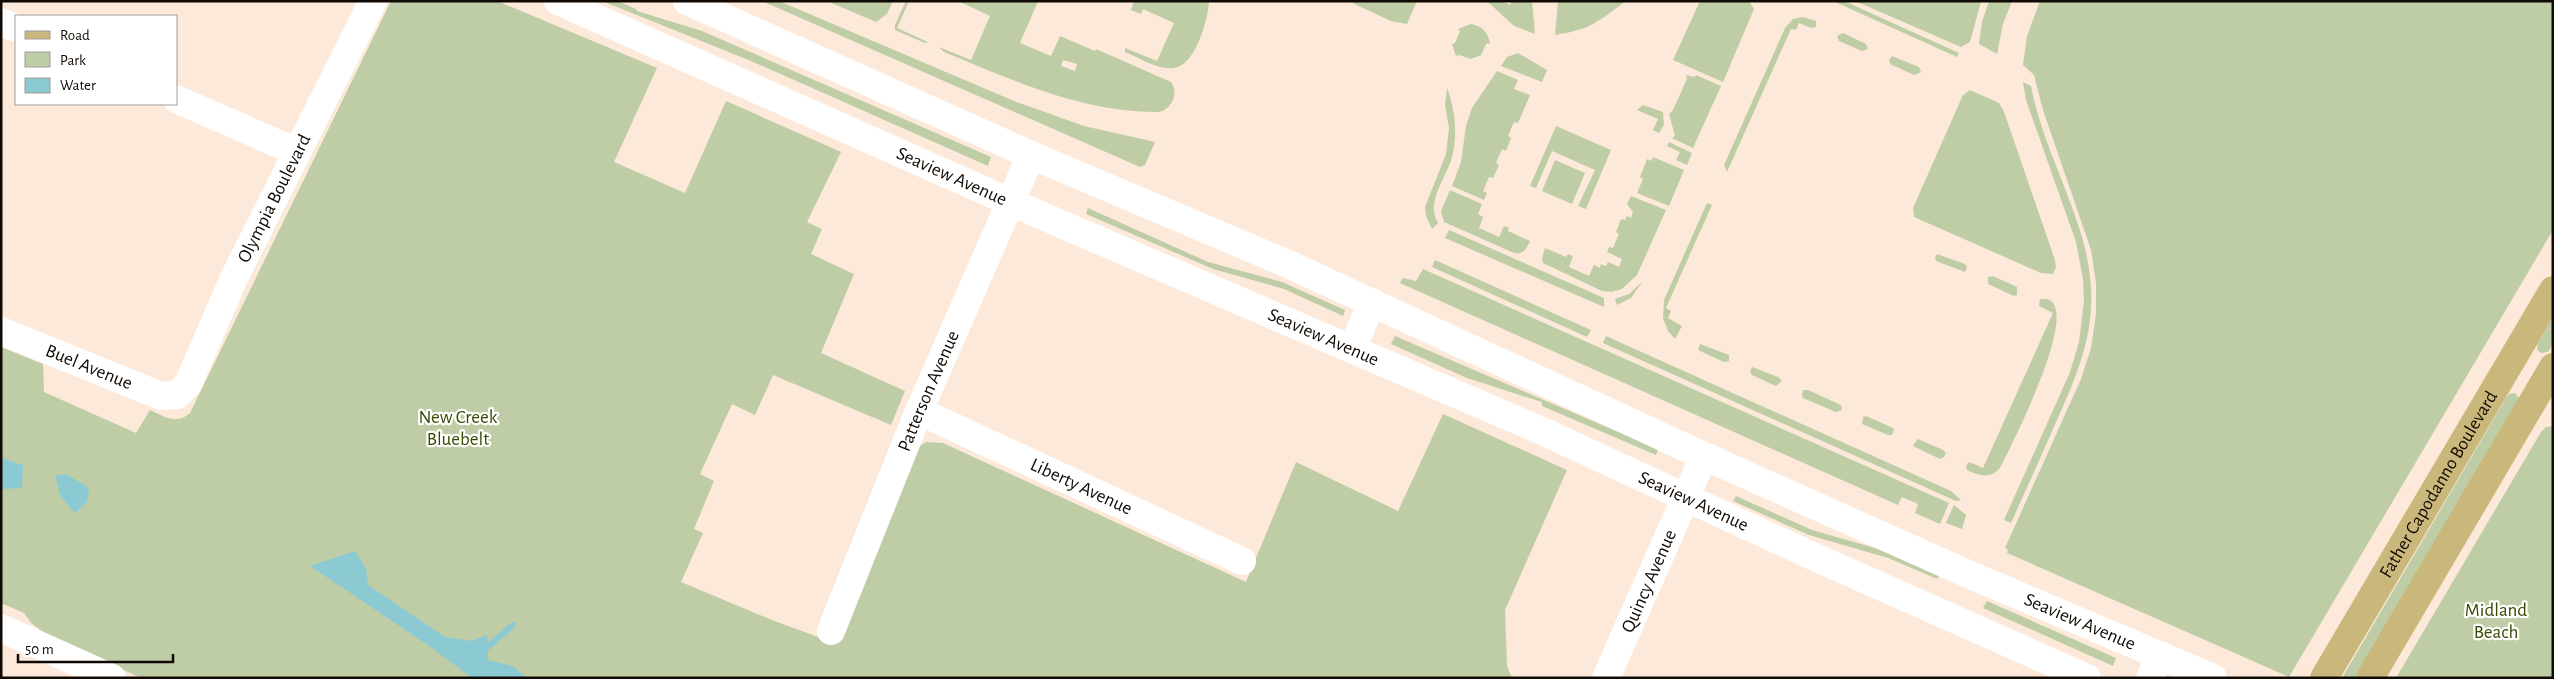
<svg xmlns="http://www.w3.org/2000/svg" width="2554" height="679" font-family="'Alegreya Sans',sans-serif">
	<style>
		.green { fill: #becda5; fill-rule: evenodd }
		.water { fill: #8bcad3 }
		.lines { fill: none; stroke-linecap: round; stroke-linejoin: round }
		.stream { stroke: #8bcad3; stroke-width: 6 }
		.minor { stroke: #fff; stroke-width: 28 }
		.major { stroke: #cab77b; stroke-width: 28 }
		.labels { text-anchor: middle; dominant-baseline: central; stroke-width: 4.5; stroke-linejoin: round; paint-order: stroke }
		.street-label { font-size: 19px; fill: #110a04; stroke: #fff }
		.park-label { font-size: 19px; fill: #384a00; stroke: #fff }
	</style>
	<rect width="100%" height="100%" fill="#fde9d9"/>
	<!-- green -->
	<path class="green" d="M391,1H497L657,68L614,162L685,193L726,101L841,152L807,222L822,229L811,254L854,274L821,353L905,391L891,425L773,375L755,415L732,404L700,474L714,481L694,529L703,533L681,582L772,620L837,644L914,450L926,442L943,443L1246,582L1296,462L1398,511L1443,414L1567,470L1505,610L1507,666L1512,678H141L47,635L31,623L24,613L1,603V347L43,364L44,392L136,433L150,410C165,417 176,425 190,413Z
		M602,1H618L636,9L637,11L702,31L991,157L988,166L751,61Z
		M762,1H779L1014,101L1084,126L1155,142L1145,165L1140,167Z
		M827,1H893L887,14L876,22Z
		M906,1H909L897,28L928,42L925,43L895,30V25Z
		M958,1H1038L1020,43L1051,56L1060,36L1095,51L1096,49L1171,82C1179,93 1172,109 1159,112C1083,113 1012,80 944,52L939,47L971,60L990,16ZM1063,60L1077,64L1075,71L1061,66Z
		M1134,1H1209C1208,19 1196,65 1174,68C1158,70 1139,58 1125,52V48L1157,61L1174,23L1143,9L1141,14L1131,10Z
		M1348,1H1417L1407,24L1391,21Z
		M1487,1H1501L1510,5L1512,1H1532L1535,34L1514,26Z
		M1558,1H1626C1597,22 1592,29 1555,35Z
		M1700,1H1749L1754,9L1723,82L1673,60Z
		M1833,1H1844L1959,53L1957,57Z
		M1855,1H1981L1970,42L1961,47Z
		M1989,1H2012L2003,24L1997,54L1979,44L1982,22Z
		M2040,1H2553V230L2289,677L2007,553L2008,550L2005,548L2081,379L2091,348L2096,314V283L2091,250L2043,110L2034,75L2023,65L2027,36Z
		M1803,17L1816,21V27L1811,28L1799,23L1796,30L1791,29L1727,172L1724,165L1785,28L1793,19Z
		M1471,24C1482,26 1488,32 1490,43L1486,44L1481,55L1471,59L1459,55L1456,56L1452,44L1455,43L1460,31L1458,29Z
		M1843,33L1866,44L1868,49L1862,51L1839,41L1837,36Z
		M1518,53L1547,70L1542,82L1501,66L1507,57Z
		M1892,56L1919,67L1921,72L1914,75L1890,64L1889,60Z
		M1497,71L1518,80L1514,89L1530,95L1518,123L1514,122L1508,136L1511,138L1506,151L1502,149L1496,163L1499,165L1493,178L1489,177L1483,191L1487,193L1484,200L1452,186L1461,162L1466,126L1472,108Z
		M1686,75L1694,77L1696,75L1721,86L1693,148L1672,138L1675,136L1669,114L1673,110L1687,79Z
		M2023,82L2031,86C2041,138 2067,186 2082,237C2104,314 2084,360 2053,429C2039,461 2025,492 2011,523L2004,520L2070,372L2079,342L2084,301L2083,279L2076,242L2026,100Z
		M1447,88C1455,110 1458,133 1452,157C1447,177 1425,202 1438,223L1432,229L1426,216L1425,207L1446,154L1449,128L1445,105Z
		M1970,90L1999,103L2004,112L2054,257L2056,267L2053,274L2041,273L1914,217L1913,208L1963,95Z
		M1643,105L1663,112L1664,125L1659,133L1653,130L1658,119L1637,110Z
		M1556,126L1611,150L1586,209L1578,206L1595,170L1552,151L1536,188L1530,186Z
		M1669,142L1692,153L1687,165L1676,160L1680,152L1667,146Z
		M1653,157L1684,170L1669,206L1637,193L1643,179L1640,177L1647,159L1651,161Z
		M1555,160L1585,173L1572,204L1542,191Z
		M1450,190L1482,204L1478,214L1483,217L1479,228L1499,237L1504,226L1509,228L1508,231L1530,241C1526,249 1524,255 1514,253L1444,222L1441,211Z
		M1631,196L1666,210L1637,275L1622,289L1611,292L1602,291L1543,263L1542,258L1545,248L1566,257L1568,254L1573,256L1569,267L1589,276L1594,265L1600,268L1601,264L1606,266L1608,262L1619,267L1622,259L1607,252L1609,247L1613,248L1619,234L1616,232L1621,219L1625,220L1627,216L1631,218L1633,212L1627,204Z
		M1707,203L1712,205L1666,308L1671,311L1668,318L1682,326L1675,339L1668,331L1663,318L1664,300Z
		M1088,208L1208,262L1282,282L1345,310L1343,316L1284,289L1213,269L1086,214Z
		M1449,230L1604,298V307L1445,238Z
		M1937,254L1965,264L1967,267L1965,272L1936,261L1935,258Z
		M1435,260L1591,330L1587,337L1432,267Z
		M1423,269L1949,503L1940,524L1915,513L1918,504L1902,497L1898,505L1400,283L1403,278L1416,281Z
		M1993,276L2017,287V295L2014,296L1988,284V277Z
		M1643,281L1631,298L1617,305L1615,299L1629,294Z
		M2040,299C2091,292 2009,450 2000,468C1990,479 1980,476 1967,470L1966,466L1969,462L1983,468L2053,313L2039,306Z
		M2553,318V344L2548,352L2541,353L2537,350L2538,343Z
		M1395,336L1658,449L1656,455L1542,406V402L1467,378L1391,344Z
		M1606,336L1951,491L1961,500L1956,501L1603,343Z
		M1700,344L1729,355V361L1724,362L1700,351L1698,349Z
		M1752,367L1778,377L1782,381L1776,386L1752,375L1750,372Z
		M1803,390H1808L1841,405L1842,410L1836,412L1803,398L1802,395Z
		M2515,393L2519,398L2356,678H2342L2506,398L2509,394Z
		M1866,416L1893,428L1894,430L1892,435H1888L1862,424L1863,417Z
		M2553,426V678H2396L2541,432L2546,427Z
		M1918,439L1943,450L1946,453L1944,457L1940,459L1915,447L1913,445Z
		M1736,496L1812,530L1889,552L1940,575L1937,579L1888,558L1809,535L1733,501Z
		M1954,505L1966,515L1962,529L1946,523Z
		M1987,601L2116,658L2113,666L1983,608Z"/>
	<!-- water -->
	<path class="water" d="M1,458L23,465L22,488L1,489Z
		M66,474L89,488L87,502L75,513L61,497L55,476Z
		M355,551L366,569L368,585L445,637L471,641L487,635L488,660L513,666L527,678H472L432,648L310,566Z"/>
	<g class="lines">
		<!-- stream -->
		<path class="stream" d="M482,652L513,625"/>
		<!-- minor -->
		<g class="minor">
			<path id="s1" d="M558,1L1010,202L1542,431L1808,554L2087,678"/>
			<path id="s2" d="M687,1L1031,155L1288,264L1704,456L1968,574L2213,678"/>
			<path d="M1,22L16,28"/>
			<path d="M176,99L297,152"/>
			<path id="s3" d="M1,331L161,396L177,395L188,384L234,278L373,1"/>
			<path d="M1352,349L1372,302"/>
			<path id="s4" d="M919,411L1242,561"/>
			<path d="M1,628L112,678"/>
			<path id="s5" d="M831,631L919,411L1031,155"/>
			<path id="s6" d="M1606,678L1704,456"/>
			<path d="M2150,678L2160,655"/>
		</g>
		<!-- major -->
		<g class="major">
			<path id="s7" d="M2324,678L2553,290"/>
			<path d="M2370,678L2553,367"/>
		</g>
	</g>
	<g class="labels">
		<!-- street labels -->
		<g class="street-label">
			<text stroke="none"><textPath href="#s1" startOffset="431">Seaview Avenue</textPath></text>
			<text stroke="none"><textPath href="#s3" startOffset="409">Olympia Boulevard</textPath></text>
			<text stroke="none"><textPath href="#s1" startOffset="836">Seaview Avenue</textPath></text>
			<text stroke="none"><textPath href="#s3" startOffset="95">Buel Avenue</textPath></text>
			<text stroke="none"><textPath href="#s5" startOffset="259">Patterson Avenue</textPath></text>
			<text stroke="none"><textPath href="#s7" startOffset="225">Father Capodanno Boulevard</textPath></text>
			<text stroke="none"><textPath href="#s4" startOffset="179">Liberty Avenue</textPath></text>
			<text stroke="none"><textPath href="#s1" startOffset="1241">Seaview Avenue</textPath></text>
			<text stroke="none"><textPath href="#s6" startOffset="106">Quincy Avenue</textPath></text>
			<text stroke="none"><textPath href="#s2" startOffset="1525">Seaview Avenue</textPath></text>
		</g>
		<!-- park labels -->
		<g class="park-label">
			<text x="458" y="417">New Creek<tspan x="458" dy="22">Bluebelt</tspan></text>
			<text x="2496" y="610">Midland<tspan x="2496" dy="22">Beach</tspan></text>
		</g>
	</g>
	<!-- border -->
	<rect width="2554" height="679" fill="none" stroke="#110a04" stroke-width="5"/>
	<!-- legend -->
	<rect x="15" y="15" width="162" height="90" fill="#ffffff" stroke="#a09d9b"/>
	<rect x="25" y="31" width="25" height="8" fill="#cab77b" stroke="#a09d9b"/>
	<text x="60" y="40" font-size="15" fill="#110a04">Road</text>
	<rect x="25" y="52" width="25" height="15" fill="#becda5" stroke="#a09d9b"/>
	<text x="60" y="65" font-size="15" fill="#110a04">Park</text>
	<rect x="25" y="78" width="25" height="15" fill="#8bcad3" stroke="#a09d9b"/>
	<text x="60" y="90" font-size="15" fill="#110a04">Water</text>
	<!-- scale -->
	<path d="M18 654v8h155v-8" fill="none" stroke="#110a04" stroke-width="2.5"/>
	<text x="25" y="654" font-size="15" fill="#110a04" stroke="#ffffff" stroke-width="4" paint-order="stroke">50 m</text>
</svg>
